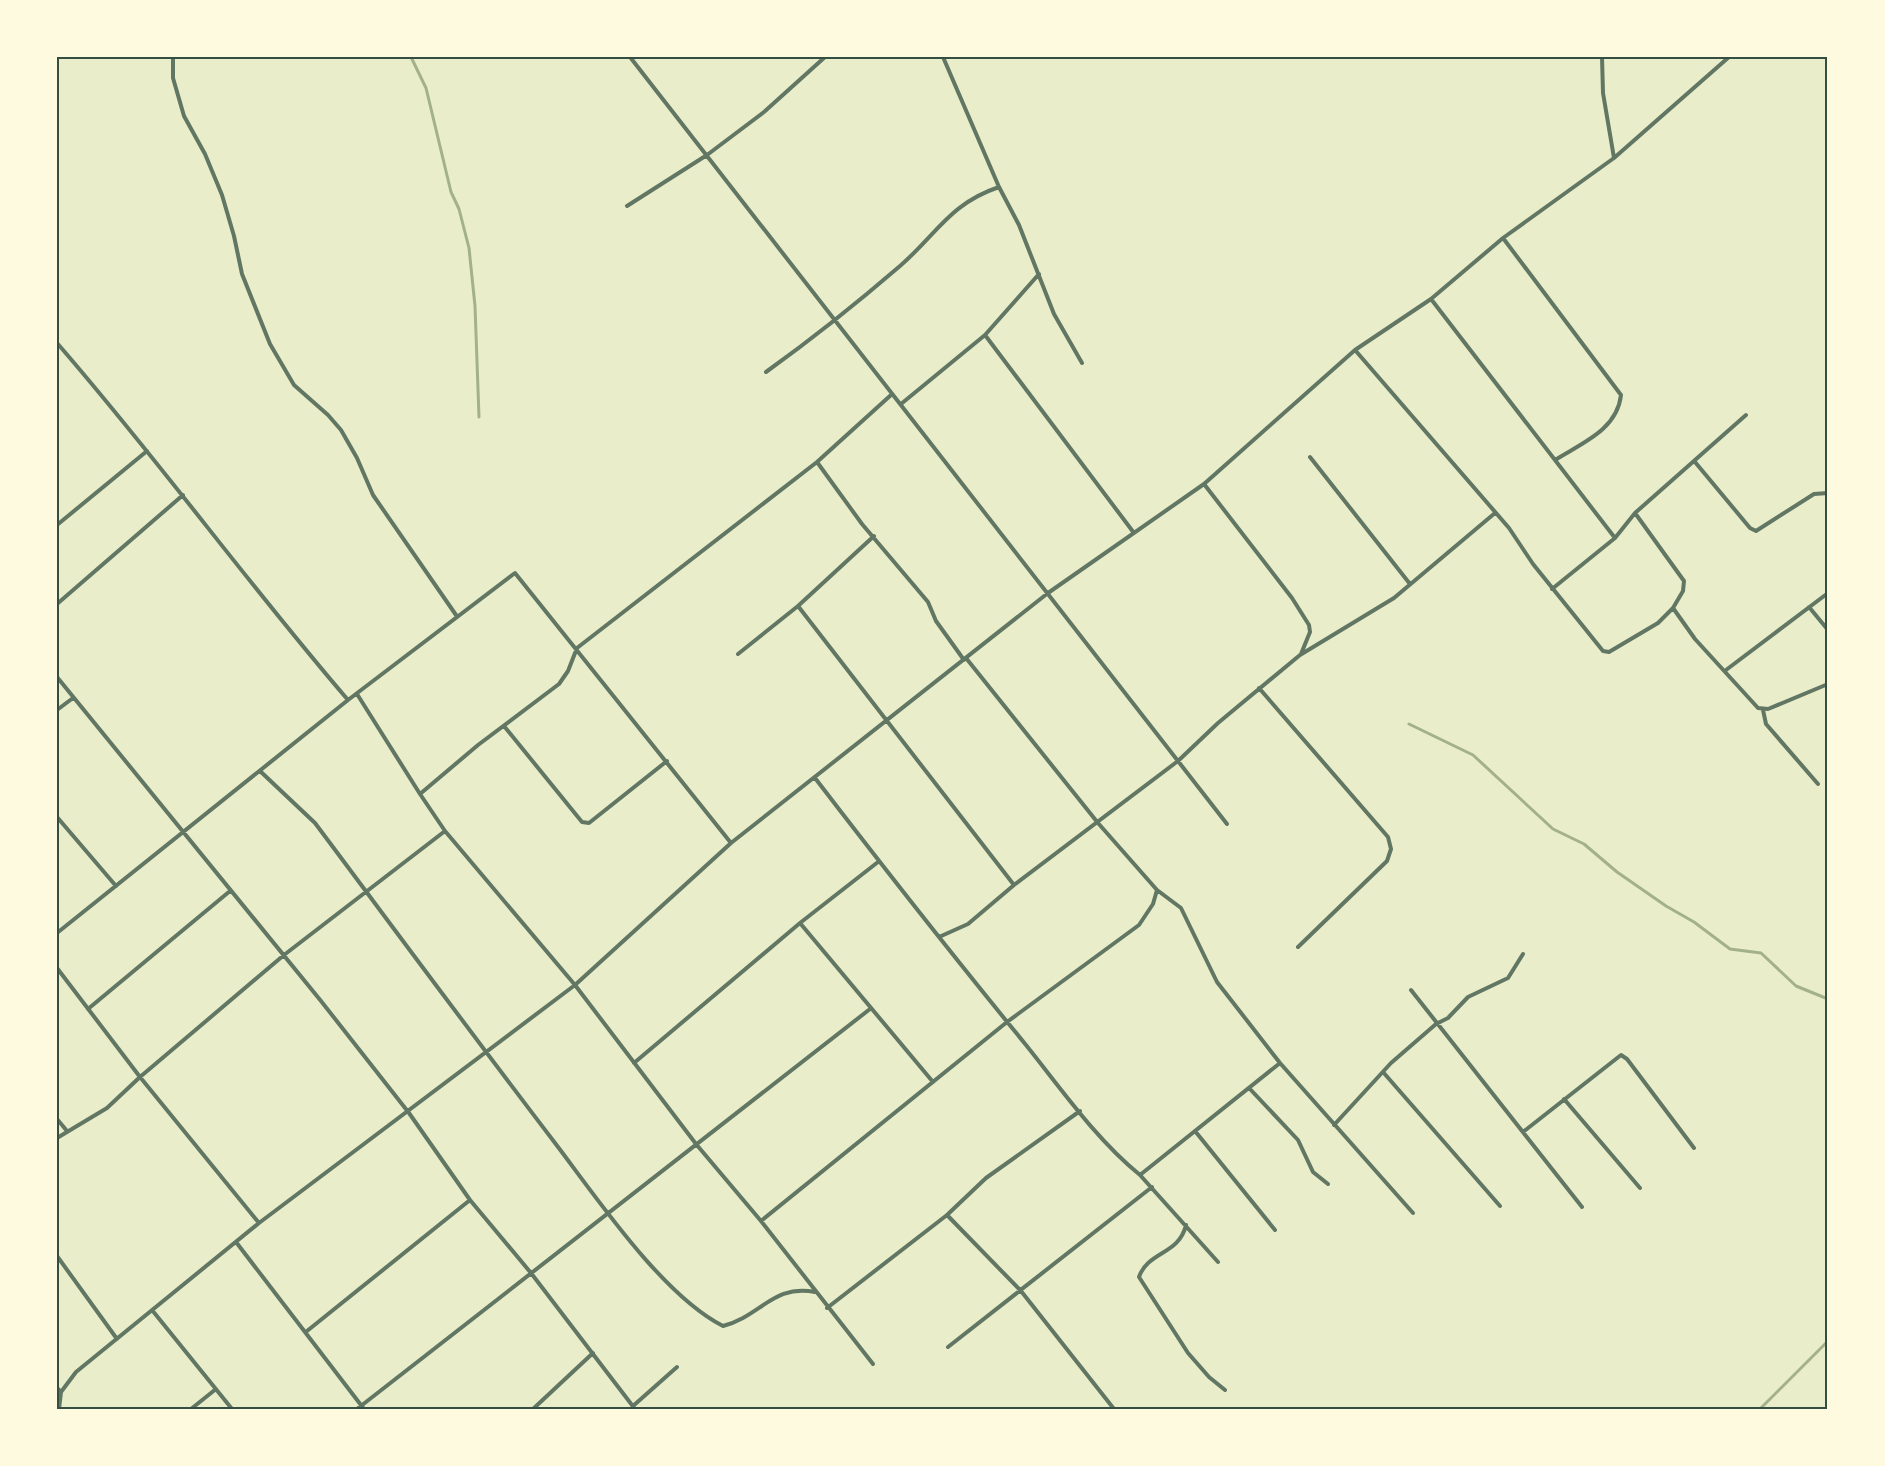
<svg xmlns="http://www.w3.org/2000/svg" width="1885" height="1466" font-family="'IBM Plex Serif',serif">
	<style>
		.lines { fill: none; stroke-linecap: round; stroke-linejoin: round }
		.stream { stroke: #a3b18a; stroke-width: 3 }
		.minor { stroke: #617663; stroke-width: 4 }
		.neatline { fill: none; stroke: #344e41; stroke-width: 2 }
	</style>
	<rect width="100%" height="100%" fill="#e9edc9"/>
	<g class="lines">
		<!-- stream -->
		<path class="stream" d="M411,57L426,88L451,192L459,209L469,248L475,306L479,417
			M1409,724L1473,755L1553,829L1584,844L1617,872L1666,906L1694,922L1730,949L1761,953L1796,986L1828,999
			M1760,1409L1828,1341"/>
		<!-- minor -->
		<path class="minor" d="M173,57V78L184,116L205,154L222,195L234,236L242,274L270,344L294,385L328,415L341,430L357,458L373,495L456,615
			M630,57L1227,824
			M943,57L999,187L1019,225L1054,314L1082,363
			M1614,158L1729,57
			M627,206L707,155L764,112L825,57
			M1503,238L1621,395C1617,430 1582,443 1555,460
			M1431,299L1615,538L1635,513L1684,581L1683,591L1673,608
			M985,335L1134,533
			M57,343C158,459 248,584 348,700
			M1355,350L1509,528L1533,564L1603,651L1609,652L1658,623L1673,608L1695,639L1758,708L1768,709L1828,684
			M766,372C812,339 857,303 900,266C937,234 949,204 999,187
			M901,404L985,335L1039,274
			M1310,457L1410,584
			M817,462L862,524L928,602L936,621L964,660
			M1695,462L1750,528L1756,531L1814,494L1828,493
			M1204,484L1292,598L1309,625L1310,632L1301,654
			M1635,513L1746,415
			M57,525L147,451
			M874,536L798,606L1014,885
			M1552,589L1615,538
			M57,604L183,495
			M1809,607L1828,630
			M738,654L798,606
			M966,658L1098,823L1157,890L1181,908L1217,982L1280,1063L1413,1213
			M1726,670L1828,593
			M57,677L321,1001L409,1113L470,1200L531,1273L635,1409
			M1259,688L1388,837L1391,849L1387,861L1298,947
			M357,694L420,794
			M57,710L73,698
			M1763,710L1766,724L1818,784
			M504,726L582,822L589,823L667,761
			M260,771L315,823C395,930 474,1037 555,1143C597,1198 662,1295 723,1326C761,1316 773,1284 815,1292
			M815,778C884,868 954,957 1026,1045C1062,1090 1096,1139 1140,1175
			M57,817L116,886
			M800,923L933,1082
			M57,933L348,700L515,573L731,843
			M939,937L968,924L1014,885L1178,761L1218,723L1300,655L1394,598L1495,513
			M57,968L140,1077L259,1223
			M1411,990L1582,1207
			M88,1009L230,891
			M634,1063L800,923L878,862
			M1383,1072L1500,1206
			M1250,1089L1298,1140L1313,1172L1328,1184
			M1564,1099L1640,1188
			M57,1119L67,1131
			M1334,1125L1391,1063L1436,1024L1448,1018L1468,997L1508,978L1523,954
			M1195,1131L1275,1230
			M1523,1132L1621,1055L1627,1059L1694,1148
			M57,1138L107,1108L140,1077L284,955L445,831L420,794L478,745L559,684L568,671L577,648L817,462L891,395
			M947,1215L1021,1291L1114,1409
			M761,1221L1007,1022L1139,925L1153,904L1157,890
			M1186,1225C1179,1255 1148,1251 1139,1277L1188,1353L1209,1377L1225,1390
			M236,1242L364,1409
			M57,1256L117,1339
			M1218,1262L1140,1175L1280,1063
			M827,1308L947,1215L986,1178L1080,1111
			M152,1310L232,1409
			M307,1331L470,1200
			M948,1347L1152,1187
			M873,1364L761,1221L696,1144L575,985L731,843L1048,593L1204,484L1355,350L1431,299L1503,238L1614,158L1603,93L1602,57
			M57,1388L61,1392
			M633,1406L677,1367
			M59,1409L61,1392L76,1372L259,1223L575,985L445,831
			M191,1409L216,1389
			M357,1409L870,1009
			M533,1409L593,1353"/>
	</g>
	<!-- border -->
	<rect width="1885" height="1466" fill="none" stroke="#fefae0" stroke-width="117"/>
	<rect x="58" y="58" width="1768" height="1350" class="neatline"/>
</svg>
